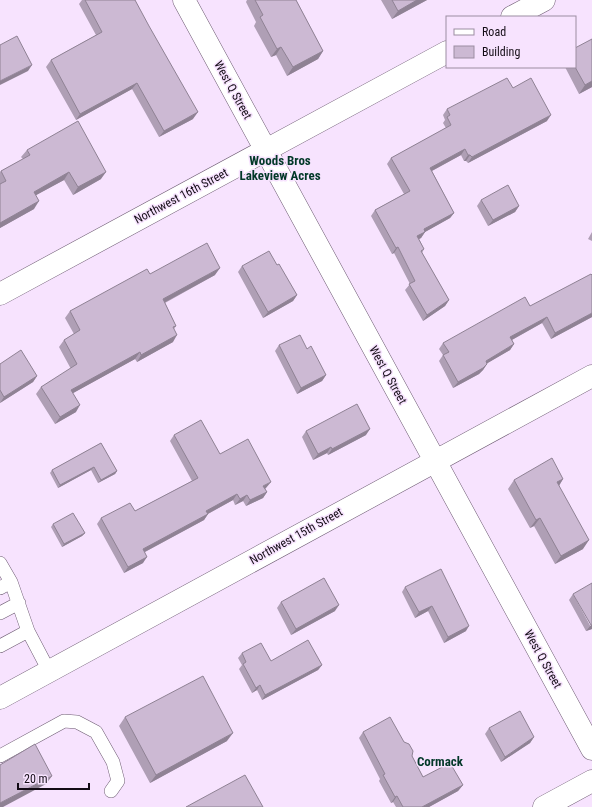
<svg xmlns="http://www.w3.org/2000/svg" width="592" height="807" font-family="'Roboto Condensed',sans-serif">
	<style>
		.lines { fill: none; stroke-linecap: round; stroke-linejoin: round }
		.lane-casing { stroke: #6d5b72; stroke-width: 14 }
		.street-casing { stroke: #6d5b72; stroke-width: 23 }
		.lane { stroke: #fff; stroke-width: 13 }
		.street { stroke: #fff; stroke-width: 22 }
		.wall { fill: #af9fb5 }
		.shaded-wall { fill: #8f8294 }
		.building { fill: #ccb9d3; stroke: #8f8294 }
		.labels { text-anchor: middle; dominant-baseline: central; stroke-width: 3; stroke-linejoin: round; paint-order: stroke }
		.street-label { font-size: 12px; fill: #130c15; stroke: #f7e3fe }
		.neighbourhood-label { font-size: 13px; font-weight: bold; fill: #023828; stroke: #f7e3fe }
	</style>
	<rect width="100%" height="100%" fill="#f7e3fe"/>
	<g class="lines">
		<!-- lane casing -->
		<g class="lane-casing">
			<path id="lane" d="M0,563L11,582
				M0,588L11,582L28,631L49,671
				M0,613L19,603
				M0,646L28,631
				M0,756L64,721L77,722L96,732L113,762L118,781L111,791"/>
		</g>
		<!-- street casing -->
		<g class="street-casing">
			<path id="street" d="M184,0L592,749
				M512,17L544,0
				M0,294L447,52
				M0,698L592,376
				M544,807L592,781"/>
		</g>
		<!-- lane -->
		<use href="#lane" class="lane"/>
		<!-- street -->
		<use href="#street" class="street"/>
	</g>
	<!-- wall -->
	<path class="wall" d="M82,0H135L193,119L159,137L132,89L76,120L46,67L51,60L96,35L79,4Z
		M247,0H296L323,51L318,59L287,76L276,55L271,57L254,26L256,22L246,2Z
		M381,0H427L392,19Z
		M592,39V87L579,94L565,67H575Z
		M513,88L547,121L468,163L466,161H464L461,155L432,171L454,213L450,218L425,232L421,238L419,239L424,249L422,253L449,300L445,306L423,321L405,290L410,284L394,253L392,254L371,216L375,210L404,194L387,164L391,158L446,128L443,123L445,120L443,115L447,109Z
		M27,150L101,179L73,195L64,180L36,195L34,209L0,228V172L1,171L23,159L21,157Z
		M481,200L519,206L515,212L488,226L477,206Z
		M592,232V241L588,239Z
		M277,265L297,295L293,301L263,318L238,272L242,266Z
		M150,274L215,275L165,303L176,326L174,329L173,342L137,362L135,359L73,393L76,412L55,424L36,394L41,387L71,369L59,347L64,340L74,334L65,318L70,311Z
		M530,306L592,317L551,339L542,323L512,340L514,344L510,350L487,363V364L483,370L479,374L453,388L439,361L443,355L439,349L443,343Z
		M279,345L307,349L326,375L322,381L297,394L275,351Z
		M0,364L37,376L33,382L0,403Z
		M306,431L366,435L328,455L327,453L313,460L302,437Z
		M174,435L220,454L266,488L265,489L267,492L263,498L246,506L243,501L235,505L233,500L208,514L204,520L145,552L143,563L124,573L97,524L101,518L135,511L192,481L170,441Z
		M101,443L117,471L115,474L98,483L91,470L58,488L50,473L52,470Z
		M563,479L559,486L583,549L555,564L534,526L530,528L508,489L514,480Z
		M53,524L85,533L82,536L62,547L51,527Z
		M405,587L466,631L444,643L428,611L415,618L402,592Z
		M573,594L592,629L586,631L569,600Z
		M281,602L335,611L291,635L277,608Z
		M242,653L271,661L322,665L318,670L262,700L257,690L252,693L239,669L242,665L238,658Z
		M125,717L227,741L150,783L119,726Z
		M489,728L534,737L530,743L501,762L485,734Z
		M363,732L412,756L423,777L463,785L458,791L429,807H396L393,802L391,803L379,781L380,779L359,738Z"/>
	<!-- shaded-wall -->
	<path class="shaded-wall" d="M417,0H427L392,19L398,11Z
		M281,47L276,55L271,57L277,49Z
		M323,51L318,59L287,76L293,67Z
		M32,65L28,71L0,85V81Z
		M592,81V87L579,94L585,85Z
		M137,83L132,89L76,120L80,114Z
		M198,112L193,119L159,137L164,131Z
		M551,115L547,121L468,163L472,157Z
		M465,149L461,155L426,174L430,168Z
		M468,155H470L466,161H464Z
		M69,172L64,180L29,199L34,192Z
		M106,172L101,179L73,195L78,187Z
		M39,201L34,209L0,228V223Z
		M519,206L515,212L488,226L493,220Z
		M454,213L450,218L425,232L421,238L413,242L417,236L424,229Z
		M398,247L394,253L392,254L396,248Z
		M220,268L215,275L158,306L163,299Z
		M297,295L293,301L263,318L268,312Z
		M449,300L445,306L423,321L427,315Z
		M592,313V317L551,339L555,333Z
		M547,317L542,323L506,343L510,337Z
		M177,335L173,342L137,362L141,355Z
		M514,344L510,350L481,367L486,361Z
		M140,352L135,359L66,397L71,390Z
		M487,364L483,370L479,374L453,388L458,382Z
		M326,375L322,381L297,394L301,388Z
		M37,376L33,382L0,403L4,397Z
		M80,405L76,412L55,424L60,417Z
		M370,429L366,435L328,455L332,449Z
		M331,447L327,453L313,460L318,454Z
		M94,467L91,470L58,488L60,485Z
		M117,471L115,474L98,483L101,480Z
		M563,479L558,487L557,482Z
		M271,482L266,488L259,492L263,486Z
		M267,492L263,498L246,506L250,500Z
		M237,494L233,500L202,517L206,511Z
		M247,495L243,501L235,505L240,499Z
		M208,514L204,520L139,555L143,549Z
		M540,518L534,526L530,528L536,520Z
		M85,533L82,536L62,547L64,544Z
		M589,540L583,549L555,564L561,556Z
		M147,557L143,563L124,573L128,567Z
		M339,605L335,611L291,635L296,629Z
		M432,606L428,611L415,618L419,612Z
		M591,625H592V629L586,631Z
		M469,626L466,631L444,643L448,637Z
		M322,665L318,670L262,700L265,695Z
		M260,685L257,690L252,693L256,688Z
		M233,733L227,741L150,783L156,775Z
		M534,737L530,743L501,762L505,757Z
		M52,776L46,784L3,807H0V803Z
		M463,785L458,791L429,807H422Z
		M397,796L393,802L391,803L395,797Z"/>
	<!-- building -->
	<path class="building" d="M85,0H135L149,26L198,112L164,131L137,83L80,114L51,60L102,32Z
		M255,0H296L323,51L293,67L281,47L277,49L260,17L263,15Z
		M392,0H417L398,11Z
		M17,36L32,65L0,81V45Z
		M592,39V81L585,85L575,67V48Z
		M507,78L513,88L531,78L551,115L472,157L470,155H468L465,149L430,168L454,213L424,229L425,232L417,236L424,249L421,251L449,300L427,315L409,284L415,281L398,247L396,248L375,210L410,191L391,158L451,125L447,117L450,115L447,109Z
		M78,121L106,172L78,187L69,172L34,192L39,201L0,223V184L6,181L1,171L30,155L27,150Z
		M508,185L519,206L493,220L481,200Z
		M207,243L220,268L163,299L176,326L173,327L177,335L141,355L140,352L71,390L80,405L60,417L41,387L77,364L64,340L80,330L70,311L147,269L150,274Z
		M269,251L277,265L279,264L297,295L268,312L242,266Z
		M591,274L592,275V313L555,333L547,317L510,337L514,344L486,361L487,364L483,368L458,382L443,355L449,352L443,343L525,297L530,306Z
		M300,335L307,349L311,346L326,375L301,388L279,345Z
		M21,350L37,376L4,397L0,390V364Z
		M357,404L370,429L332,449L331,447L318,454L306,431Z
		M201,420L220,454L248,439L271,482L263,486L267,492L250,500L247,495L240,499L237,494L206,511L208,514L143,549L147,557L128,567L101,518L130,503L135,511L198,478L174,435Z
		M101,443L117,471L101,480L94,467L60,485L52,470Z
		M552,458L563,479L557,482L589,540L561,556L540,518L536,520L514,480Z
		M73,513L85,533L64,544L53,524Z
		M441,569L469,626L448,637L432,606L419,612L405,587Z
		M324,578L339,605L296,629L281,602Z
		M592,583V625H591L573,594Z
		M308,640L322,665L265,695L260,685L256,688L243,664L246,662L242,653L261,643L271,661Z
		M203,676L233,733L156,775L125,717Z
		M520,711L534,737L505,757L489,728Z
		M390,717L404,742L409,744L413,751L412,756L423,777L450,763L463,785L422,807H403L397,796L395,797L383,775L385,774L363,732Z
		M35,744L52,776L0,803V765Z
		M245,775L263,807H186Z"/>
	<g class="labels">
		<!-- street labels -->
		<g class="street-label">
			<text transform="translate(233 90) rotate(61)">West Q Street</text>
			<text transform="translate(181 196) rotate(-28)">Northwest 16th Street</text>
			<text transform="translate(388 375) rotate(61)">West Q Street</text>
			<text transform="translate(296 536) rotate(-29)">Northwest 15th Street</text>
			<text transform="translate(543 659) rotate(61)">West Q Street</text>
		</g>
		<!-- neighbourhood labels -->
		<g class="neighbourhood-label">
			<text x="280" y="160">Woods Bros<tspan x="280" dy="15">Lakeview Acres</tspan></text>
			<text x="440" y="761">Cormack</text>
		</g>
	</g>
	<!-- legend -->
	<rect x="446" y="16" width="130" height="52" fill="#f7e3fe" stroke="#9c8da1"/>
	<rect x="454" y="29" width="20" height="6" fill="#ffffff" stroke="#9c8da1"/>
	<text x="482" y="36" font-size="12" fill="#130c15">Road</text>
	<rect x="454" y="46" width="20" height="12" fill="#ccb9d3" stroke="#9c8da1"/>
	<text x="482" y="56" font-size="12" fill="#130c15">Building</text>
	<!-- scale -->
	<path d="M18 783v6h71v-6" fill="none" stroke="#130c15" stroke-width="2"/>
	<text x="24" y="783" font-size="12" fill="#130c15" stroke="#f7e3fe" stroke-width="3" paint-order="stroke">20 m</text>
</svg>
